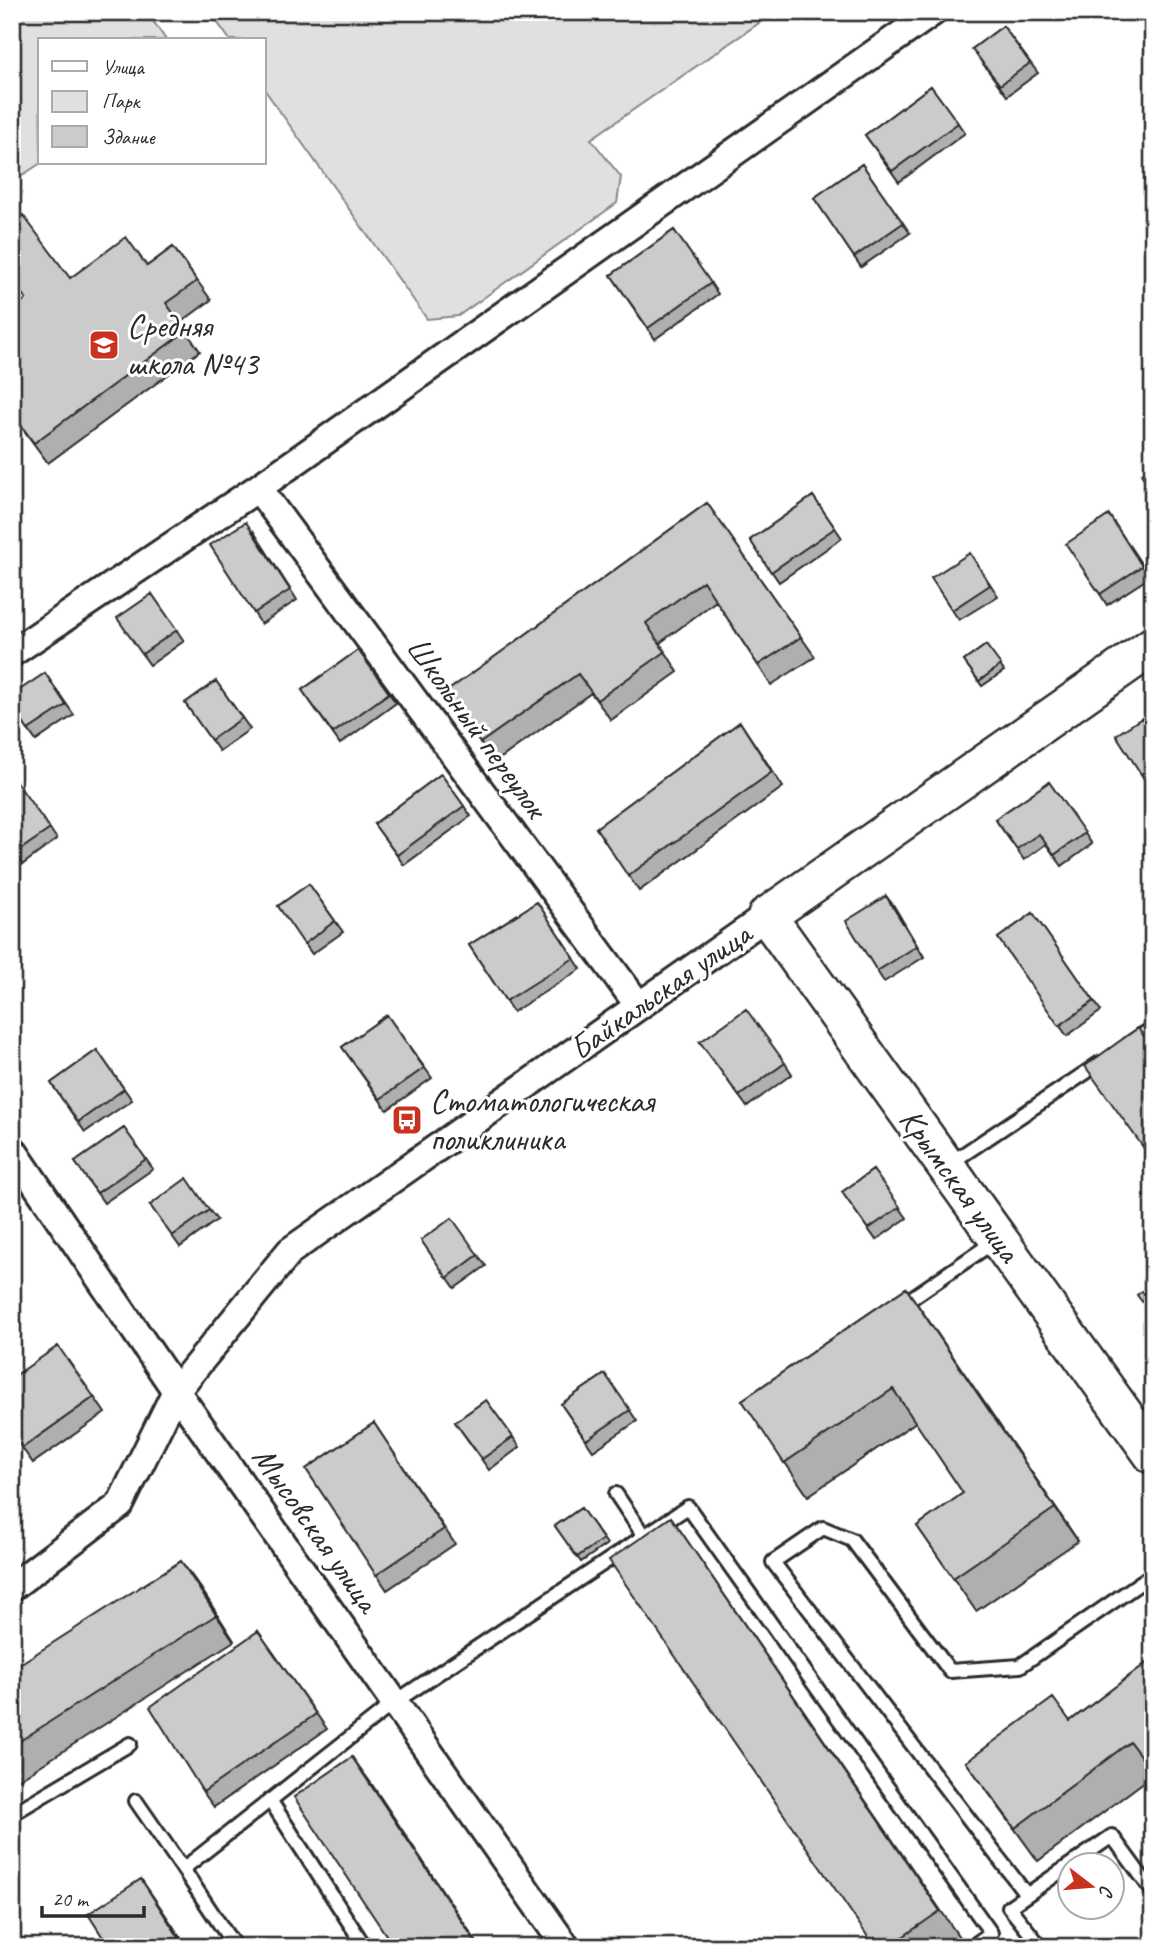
<svg xmlns="http://www.w3.org/2000/svg" width="1165" height="1959" font-family="Caveat,sans-serif">
	<style>
		.green { fill: #e0e0e0; stroke: #868686; stroke-width: 2 }
		.lines { fill: none; stroke-linecap: round; stroke-linejoin: round }
		.service-casing { stroke: #2b2b2b; stroke-width: 18 }
		.minor-casing { stroke: #2b2b2b; stroke-width: 32 }
		.secondary-casing { stroke: #2b2b2b; stroke-width: 42 }
		.service { stroke: #fff; stroke-width: 12 }
		.minor { stroke: #fff; stroke-width: 26 }
		.secondary { stroke: #fff; stroke-width: 37 }
		.wall { fill: #afafaf; stroke: #2b2b2b; stroke-width: 2 }
		.shaded-wall { fill: #8e8e8e; stroke: #2b2b2b; stroke-width: 2 }
		.building { fill: #cbcbcb; stroke: #2b2b2b; stroke-width: 2 }
		.labels { text-anchor: middle; dominant-baseline: central; stroke-width: 6; stroke-linejoin: round; paint-order: stroke }
		.poi-label { font-size: 33px; fill: #2b2b2b; stroke: #fff; text-anchor: start }
		.street-label { font-size: 33px; fill: #2b2b2b; stroke: #fff }
	</style>
	<rect width="100%" height="100%" fill="#fff"/>
	<filter id="ink" filterUnits="userSpaceOnUse"><feTurbulence type="fractalNoise" baseFrequency=".0143" numOctaves="2"/><feDisplacementMap in="SourceGraphic" scale="14" xChannelSelector="R" yChannelSelector="G"/><feConvolveMatrix kernelMatrix="1 2 1 2 8 2 1 2 1" color-interpolation-filters="sRGB"/></filter>
	<g filter="url(#ink)">
		<!-- green -->
		<path class="green" d="M12,12H147L166,40H40L41,163L12,182Z
			M210,12H775L591,139L621,177L617,203L458,316L427,319L264,89V40H230Z"/>
		<g class="lines">
			<!-- service casing -->
			<g class="service-casing">
				<path id="service" d="M1130,1043L1153,1028
					M949,1164L1100,1063
					M900,1306L995,1241
					M616,1494L644,1536
					M270,1800L365,1947
					M136,1801L183,1869
					M12,1814L130,1744
					M1026,1894L773,1562L823,1528L852,1540L950,1671L1020,1666L1153,1574
					M235,1947L183,1869L395,1702L688,1507L991,1933L971,1947
					M1041,1947L1009,1907L1112,1836L1153,1892"/>
			</g>
			<!-- minor casing -->
			<g class="minor-casing">
				<path id="minor" d="M258,488L639,1006
					M12,653L258,488L933,12
					M12,1149L176,1391L566,1947
					M12,1587L120,1505L176,1391L290,1251L767,916"/>
			</g>
			<!-- secondary casing -->
			<g class="secondary-casing">
				<path id="secondary" d="M1153,646L767,916L1153,1455"/>
			</g>
			<!-- service -->
			<use href="#service" class="service"/>
			<!-- minor -->
			<use href="#minor" class="minor"/>
			<!-- secondary -->
			<use href="#secondary" class="secondary"/>
		</g>
		<!-- wall -->
		<path class="wall" d="M1003,26L1038,73L1007,96L972,49Z
			M931,86L965,133L899,182L865,135Z
			M862,164L910,233L861,267L814,198Z
			M674,230L718,294L655,339L611,275Z
			M173,247L211,300L180,323L200,351L48,463L12,414L70,278L147,266Z
			M813,496L842,538L779,582L750,540Z
			M707,503L815,657L771,685L716,601L660,643L678,672L611,720L591,693L494,763L446,692Z
			M1109,515L1150,577L1107,605L1100,594Z
			M254,532L297,600L261,624L254,613Z
			M977,564L998,596L959,620L952,610Z
			M152,594L184,641L150,665L142,654Z
			M986,645L1004,671L982,686L964,661Z
			M358,650L396,703L340,744L302,690Z
			M45,673L74,715L36,741L12,706Z
			M216,681L250,729L219,751L185,703Z
			M740,722L783,787L639,891L596,828Z
			M1153,734V782L1148,785L1141,774Z
			M441,774L471,816L404,865L374,824Z
			M1049,782L1092,844L1062,866L1046,844L1024,860L995,819Z
			M50,829L57,839L22,865L12,851Z
			M309,884L343,932L312,954L278,906Z
			M886,896L924,957L884,982L877,971Z
			M537,902L581,969L513,1012L469,945Z
			M1033,913L1101,1011L1067,1036L998,938Z
			M12,957L20,969L12,974Z
			M387,1015L432,1078L387,1110L342,1047Z
			M700,1042L785,1063L792,1074L747,1107Z
			M97,1050L132,1100L85,1132L51,1083Z
			M124,1128L153,1169L104,1203L75,1162Z
			M873,1170L907,1218L876,1240L842,1192Z
			M150,1205L209,1210L217,1220L180,1247Z
			M421,1240L478,1255L486,1266L455,1288Z
			M906,1288L1078,1541L976,1611L917,1526L963,1493L916,1422L808,1496L742,1400Z
			M605,1374L637,1421L593,1451L561,1404Z
			M94,1397L105,1413L33,1463L22,1448Z
			M486,1400L520,1447L489,1470L455,1422Z
			M374,1423L455,1544L387,1590L306,1469Z
			M12,1479L19,1489L12,1494Z
			M581,1508L607,1544L581,1562L555,1526Z
			M671,1517L959,1937L945,1947H875Z
			M200,1587L234,1641L12,1784V1669Z
			M258,1631L327,1729L214,1807L203,1792Z
			M1153,1658V1775L1038,1861L966,1762L1070,1721Z"/>
		<!-- shaded-wall -->
		<path class="shaded-wall" d="M886,896L894,906L924,957L917,946Z
			M906,1288L929,1321L1078,1541L1055,1508Z
			M181,1561L200,1587L234,1641L216,1615Z
			M352,1757L371,1783L480,1947H479Z
			M141,1879L159,1905L187,1947H185Z"/>
		<!-- building -->
		<path class="building" d="M1003,26L1030,63L1000,85L972,49Z
			M931,86L958,123L892,171L865,135Z
			M862,164L903,223L854,257L814,198Z
			M23,215L70,278L126,237L147,266L173,247L197,281L166,303L186,331L34,443L12,413V309L26,299L12,280V223Z
			M674,230L711,283L648,328L611,275Z
			M1153,466V491L1141,474Z
			M813,496L835,528L771,572L750,540Z
			M707,503L801,637L758,665L703,581L646,623L665,652L597,700L578,674L480,743L446,692Z
			M1109,515L1142,566L1100,594L1066,544Z
			M246,522L290,590L254,613L210,545Z
			M970,553L990,585L952,610L931,578Z
			M152,594L177,630L142,654L117,618Z
			M986,645L1001,665L979,681L964,661Z
			M358,650L389,693L333,733L302,690Z
			M45,673L66,705L28,730L12,706V695Z
			M216,681L242,718L211,740L185,703Z
			M1142,718L1153,735V767L1141,774L1116,735Z
			M740,722L772,772L628,876L596,828Z
			M441,774L464,806L397,855L374,824Z
			M12,776L50,829L14,854L12,851Z
			M1049,782L1085,833L1054,855L1039,834L1017,849L995,819Z
			M309,884L335,921L304,944L278,906Z
			M1153,890V904L1146,894Z
			M886,896L917,946L877,971L846,921Z
			M537,902L574,958L506,1001L469,945Z
			M1033,913L1094,1001L1059,1026L998,938Z
			M746,1009L785,1063L739,1096L700,1042Z
			M387,1015L424,1068L380,1099L342,1047Z
			M1138,1028L1153,1048V1161L1085,1066Z
			M97,1050L124,1089L78,1122L51,1083Z
			M124,1128L146,1159L97,1193L75,1162Z
			M873,1170L900,1207L868,1229L842,1192Z
			M187,1178L209,1210L172,1236L150,1205Z
			M452,1218L478,1255L447,1278L421,1240Z
			M1153,1283V1316L1137,1295Z
			M906,1288L1055,1508L953,1578L917,1526L963,1493L893,1389L784,1463L742,1400Z
			M58,1346L94,1397L22,1448L12,1433V1378Z
			M605,1374L630,1410L586,1440L561,1404Z
			M486,1400L513,1437L482,1459L455,1422Z
			M374,1423L444,1529L376,1575L306,1469Z
			M581,1508L603,1539L577,1557L555,1526Z
			M671,1517L940,1911L888,1947H875L609,1560Z
			M181,1561L216,1615L12,1746V1669Z
			M258,1631L316,1714L203,1792L150,1707Z
			M1153,1658V1773L1130,1742L1015,1828L966,1762L1053,1698L1070,1721Z
			M352,1757L479,1947H394L294,1797Z
			M141,1879L185,1947H109L88,1914Z"/>
	</g>
	<!-- icons -->
	<defs>
		<g id="school-square" transform="scale(1.575)"><rect x="-9" y="-9" width="18" height="18" rx="4" fill="#c8321e" stroke="#fff"/><path d="M0-5L7-2L0 1L-7-2ZM-4 1L0 2.5L4 1V4Q0 6-4 4Z" fill="#fff"/></g>
		<g id="bus-square" transform="scale(1.575)"><rect x="-9" y="-9" width="18" height="18" rx="4" fill="#c8321e" stroke="#fff"/><path d="M-5-6H5V4H4V6H2V4H-2V6H-4V4H-5ZM-3.5-4V0h7V-4ZM-3.5 1.2v1.5H-2V1.2ZM2 1.2v1.5H3.5V1.2Z" fill="#fff"/></g>
	</defs>
	<g fill-rule="evenodd">
		<use href="#school-square" x="104" y="345"/>
		<use href="#bus-square" x="407" y="1120"/>
	</g>
	<g class="labels">
		<!-- poi labels -->
		<g class="poi-label">
			<text x="127" y="326">Средняя<tspan x="127" dy="38">школа №43</tspan></text>
			<text x="430" y="1101">Стоматологическая<tspan x="430" dy="38">поликлиника</tspan></text>
		</g>
		<!-- street labels -->
		<g class="street-label">
			<text transform="translate(477 727) rotate(54)">Школьный переулок</text>
			<text transform="translate(660 991) rotate(-35)">Байкальская улица</text>
			<text transform="translate(960 1185) rotate(54)">Крымская улица</text>
			<text transform="translate(316 1529) rotate(55)">Мысовская улица</text>
		</g>
	</g>
	<!-- margin -->
	<rect width="1165" height="1959" fill="none" stroke="#fff" stroke-width="42"/>
	<rect x="21" y="21" width="1123" height="1917" fill="none" stroke="#2b2b2b" stroke-width="2.5" filter="url(#ink)"/>
	<!-- legend -->
	<rect x="38" y="38" width="228" height="126" fill="#ffffff" stroke="#aaaaaa" stroke-width="2"/>
	<rect x="52" y="61" width="35" height="10" fill="#ffffff" stroke="#aaaaaa" stroke-width="2"/>
	<text x="102" y="74" font-size="21" fill="#2b2b2b">Улица</text>
	<rect x="52" y="91" width="35" height="21" fill="#e0e0e0" stroke="#aaaaaa" stroke-width="2"/>
	<text x="102" y="108" font-size="21" fill="#2b2b2b">Парк</text>
	<rect x="52" y="126" width="35" height="21" fill="#cbcbcb" stroke="#aaaaaa" stroke-width="2"/>
	<text x="102" y="144" font-size="21" fill="#2b2b2b">Здание</text>
	<!-- north arrow -->
	<g transform="translate(1091 1886) rotate(106)"><circle r="33" fill="#ffffff" stroke="#aaaaaa" stroke-width="2"/>
	<path d="M0-5L12 26L0 18L-12 26Z" fill="#c8321e"/>
	<text y="-10" font-size="19" font-weight="bold" text-anchor="middle" fill="#2b2b2b">С</text>
	</g>
	<!-- scale -->
	<path d="M42 1906v10h102v-10" fill="none" stroke="#2b2b2b" stroke-width="3.5"/>
	<text x="52" y="1906" font-size="21" fill="#2b2b2b" stroke="#ffffff" stroke-width="5" paint-order="stroke">20 m</text>
</svg>
